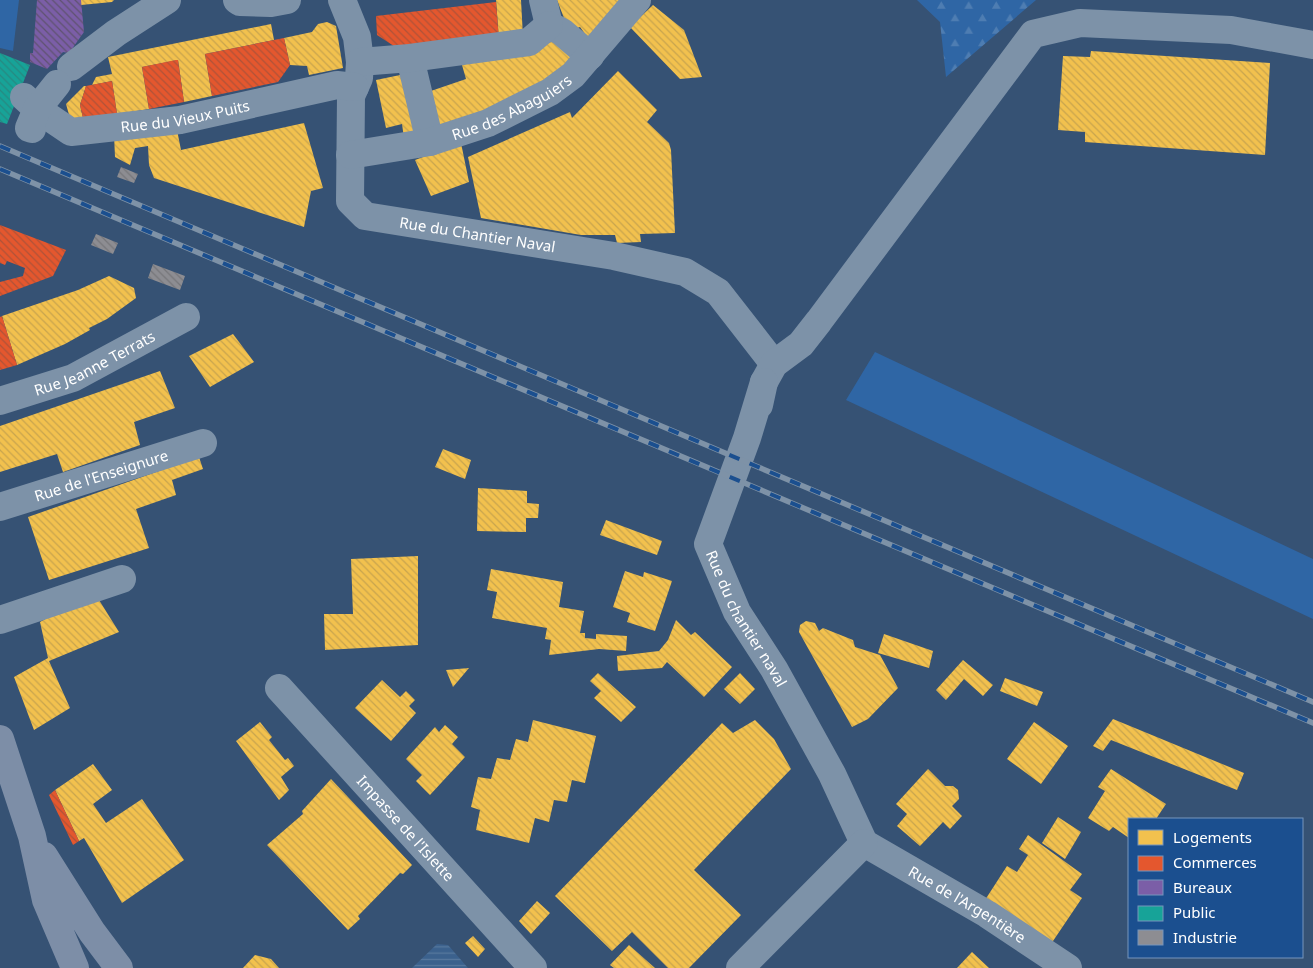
<svg xmlns="http://www.w3.org/2000/svg" width="1313" height="968" font-family="'Noto Sans',sans-serif">
	<style>
		.forest { fill: url(#forest-firs) }
		.park { fill: #2f66a5 }
		.water { fill: url(#water-rules) }
		.homes { fill: url(#homes-back-hatch) }
		.shops { fill: url(#shops-back-hatch) }
		.offices { fill: url(#offices-back-hatch) }
		.public { fill: url(#public-back-hatch) }
		.industry { fill: url(#industry-back-hatch) }
		.lines { fill: none; stroke-linecap: round; stroke-linejoin: round }
		.minor { stroke: #7d92a8; stroke-width: 28 }
		.major { stroke: #7d8ea7; stroke-width: 28 }
		.rail-casing { stroke: #7e92a7; stroke-width: 5.5 }
		.rail { stroke: #1b4f8f; stroke-width: 4; stroke-dasharray: 11; stroke-linecap: butt }
		.labels { text-anchor: middle; dominant-baseline: central; stroke-width: 5; stroke-linejoin: round; paint-order: stroke }
		.street-label { font-size: 15px; fill: #fff; stroke: #1b4f8f }
	</style>
	<defs>
		<pattern id="forest-firs" width="22" height="20" patternUnits="userSpaceOnUse" patternTransform="scale(1.25)"><rect width="22" height="20" fill="#2f66a5"/><path d="M5 1l3.5 6h-7zM16 11l3.5 6h-7z" fill="#4e7db2"/></pattern>
		<pattern id="water-rules" width="6" height="5" patternUnits="userSpaceOnUse" patternTransform="scale(1.25)"><rect width="6" height="5" fill="#3b618d"/><path d="M0 2.5h6" fill="none" stroke="#58799e"/></pattern>
		<pattern id="homes-back-hatch" width="6" height="6" patternUnits="userSpaceOnUse" patternTransform="scale(1.25)"><rect width="6" height="6" fill="#f2c14e"/><path d="M-1 5l2 2M0 0l6 6M5-1l2 2" fill="none" stroke="#c8a44e"/></pattern>
		<pattern id="shops-back-hatch" width="6" height="6" patternUnits="userSpaceOnUse" patternTransform="scale(1.25)"><rect width="6" height="6" fill="#e4572e"/><path d="M-1 5l2 2M0 0l6 6M5-1l2 2" fill="none" stroke="#af5338"/></pattern>
		<pattern id="offices-back-hatch" width="6" height="6" patternUnits="userSpaceOnUse" patternTransform="scale(1.25)"><rect width="6" height="6" fill="#7b5ea7"/><path d="M-1 5l2 2M0 0l6 6M5-1l2 2" fill="none" stroke="#5f5370"/></pattern>
		<pattern id="public-back-hatch" width="6" height="6" patternUnits="userSpaceOnUse" patternTransform="scale(1.25)"><rect width="6" height="6" fill="#17a398"/><path d="M-1 5l2 2M0 0l6 6M5-1l2 2" fill="none" stroke="#278981"/></pattern>
		<pattern id="industry-back-hatch" width="6" height="6" patternUnits="userSpaceOnUse" patternTransform="scale(1.25)"><rect width="6" height="6" fill="#8d8d92"/><path d="M-1 5l2 2M0 0l6 6M5-1l2 2" fill="none" stroke="#76767a"/></pattern>
	</defs>
	<rect width="100%" height="100%" fill="#365274"/>
	<!-- forest -->
	<path class="forest" d="M917,0H1036L946,77L940,22Z"/>
	<!-- park -->
	<path class="park" d="M0,0H19L13,51L0,48Z
		M875,352L1313,559V619L846,400Z"/>
	<!-- water -->
	<path class="water" d="M437,944L448,945L468,968H412Z"/>
	<!-- homes -->
	<path class="homes" d="M81,0H114L112,2L81,5Z
		M496,0H521L523,37L499,40Z
		M557,0H623L588,38L580,27L569,31Z
		M653,5L684,30L702,77L680,79L630,27Z
		M327,22L336,26L343,68L309,75L307,66L290,65L284,38L312,32L318,24Z
		M271,24L274,40L205,54L212,96L184,102L178,60L142,67L149,109L117,114L112,81L92,85L96,77L112,74L108,57Z
		M559,40L575,57L549,83L435,134L425,93L466,79L462,65Z
		M1091,51L1270,63L1265,155L1085,142V132L1058,130L1063,56L1090,57Z
		M618,71L657,110L647,122L669,143L671,150L675,233L640,234L641,242L617,243L615,235H581L481,218L468,157L570,112L572,118Z
		M405,74L417,137L404,138L402,124L386,128L376,80Z
		M84,86H86L80,105L83,118L71,122L66,104Z
		M304,123L323,188L311,191L304,227L154,178L149,165L148,146L135,148L130,165L115,157L114,135L176,125L181,150Z
		M461,143L469,182L431,196L415,160Z
		M109,276L134,288L136,298L107,319L89,328L90,330L65,344L17,365L2,316L78,290Z
		M233,334L254,362L210,387L189,356Z
		M160,371L175,408L134,422L140,445L63,472L57,454L0,472V426Z
		M443,449L471,460L465,479L435,467Z
		M199,457L203,469L172,480L176,495L136,509L149,548L49,580L28,517Z
		M478,488L527,491V503L539,504L538,518H526V532L477,531Z
		M606,520L662,541L657,555L600,535Z
		M418,556V645L325,650L324,614H353L351,559Z
		M491,569L563,582L559,607L584,611L580,633H585V638L596,639V634L627,636L626,651L599,649L549,655L551,640L545,639L547,628L492,618L497,592L487,590Z
		M625,571L643,577L644,572L672,581L655,631L627,622L630,613L613,607Z
		M94,592L119,632L49,661L70,708L34,730L14,677L48,658L40,622Z
		M676,620L691,635L695,632L732,667L704,697L667,662L662,668L618,671L617,656L659,651L668,640Z
		M806,621L815,623L819,631L823,628L853,640L855,647L880,655L898,688L868,719L852,727L799,632L800,625Z
		M884,634L933,651L929,668L878,653Z
		M963,660L993,685L983,696L964,679L946,700L936,690Z
		M469,668L453,687L446,670Z
		M598,673L636,707L621,722L594,698L601,691L590,681Z
		M740,673L755,689L740,704L724,689Z
		M1005,678L1043,692L1037,706L1000,691Z
		M382,680L400,697L406,691L415,700L409,706L416,713L391,741L355,708Z
		M1113,719L1244,773L1237,790L1111,740L1103,751L1093,746Z
		M533,720L596,736L585,783L572,780L567,802L554,800L549,822L535,818L529,843L476,830L480,810L471,807L478,777L491,779L497,758L510,760L516,739L528,742Z
		M755,720L774,739L791,769L694,870L741,915L689,968H668L632,932L612,951L555,896L722,723L733,733Z
		M260,722L272,737L269,740L285,760L288,758L294,766L281,777L289,790L279,800L236,741Z
		M1034,722L1068,746L1041,784L1007,759Z
		M445,725L458,737L452,744L465,757L430,795L416,781L422,775L406,759L435,727L439,732Z
		M93,764L112,790L93,804L106,823L142,799L184,860L122,903L84,838L79,841L55,790Z
		M928,769L945,786H953L958,790L959,799L952,806L962,816L950,829L943,822L920,846L897,826L907,814L896,804Z
		M1111,769L1166,804L1156,819H1129V838L1113,827L1109,831L1088,818L1105,791L1098,787Z
		M331,779L412,865L403,874L400,873L358,916L360,919L348,930L267,845L303,814L302,811Z
		M1058,817L1081,832L1065,859L1042,843Z
		M1028,835L1082,874L1070,890L1082,898L1051,944L985,900L1007,866L1017,872L1028,855L1019,849Z
		M537,901L550,913L531,934L519,921Z
		M473,936L485,949L478,957L465,943Z
		M629,945L655,968H614L610,965Z
		M972,952L989,968H957Z
		M255,955L271,959L279,968H243Z"/>
	<!-- shops -->
	<path class="shops" d="M496,2L499,40L403,52L377,35L376,16Z
		M284,38L290,65L278,82L212,96L205,54Z
		M176,60H178L184,102L149,109L142,67Z
		M112,81L117,114L83,118L80,105L86,86Z
		M0,225L66,250L53,276L0,296V282L23,276L25,268L7,261L5,265L0,263Z
		M2,316L17,365L0,370V317Z
		M55,790L79,841L73,845L49,795Z"/>
	<!-- offices -->
	<path class="offices" d="M37,0H81L84,32L69,53L63,52L47,69L30,62V53H33Z"/>
	<!-- public -->
	<path class="public" d="M0,53L30,65L7,124L0,122Z"/>
	<!-- industry -->
	<path class="industry" d="M121,167L138,174L134,183L117,177Z
		M96,234L118,243L113,254L91,245Z
		M153,264L185,276L180,290L148,278Z"/>
	<g class="lines">
		<!-- minor -->
		<g class="minor">
			<path d="M237,0L240,2L271,3L287,0"/>
			<path id="s1" d="M342,0L357,37L360,62L359,78L351,96L350,201L365,216L614,256L685,272L718,292L774,364"/>
			<path d="M543,0L549,25L562,32L590,56"/>
			<path d="M410,58L430,142"/>
			<path d="M360,62L410,58L529,42L549,25"/>
			<path d="M71,67L116,33L167,0"/>
			<path id="s2" d="M24,97L37,109L71,132L180,120L337,85L355,87"/>
			<path d="M32,129L29,128L37,109L57,84"/>
			<path id="s3" d="M350,155L430,142L488,123L550,92L573,75L637,0"/>
			<path d="M764,382L774,364L801,344L819,321L1033,34L1080,23L1231,30L1313,45"/>
			<path id="s4" d="M0,401L73,378L186,317"/>
			<path id="s5" d="M759,405L764,382L747,438L708,544L737,612L774,669L832,774L864,843"/>
			<path id="s6" d="M0,507L203,443"/>
			<path d="M0,620L122,579"/>
			<path id="s7" d="M279,688L533,968"/>
			<path id="s8" d="M864,843L987,914L1068,968"/>
			<path d="M740,968L864,843"/>
		</g>
		<!-- major -->
		<path class="major" d="M0,739L32,836L46,900L75,968
			M44,856L92,932L119,968"/>
		<!-- rail casing -->
		<g class="rail-casing">
			<path id="rail" d="M0,146L1313,702
				M0,169L1313,723"/>
		</g>
		<!-- rail -->
		<use href="#rail" class="rail"/>
	</g>
	<g class="labels">
		<!-- street labels -->
		<g class="street-label">
			<text stroke="none"><textPath href="#s3" startOffset="170">Rue des Abaguiers</textPath></text>
			<text stroke="none"><textPath href="#s2" startOffset="174">Rue du Vieux Puits</textPath></text>
			<text stroke="none"><textPath href="#s1" startOffset="341">Rue du Chantier Naval</textPath></text>
			<text stroke="none"><textPath href="#s4" startOffset="102">Rue Jeanne Terrats</textPath></text>
			<text stroke="none"><textPath href="#s6" startOffset="106">Rue de l'Enseignure</textPath></text>
			<text stroke="none"><textPath href="#s5" startOffset="279">Rue du chantier naval</textPath></text>
			<text stroke="none"><textPath href="#s7" startOffset="189">Impasse de l'Islette</textPath></text>
			<text stroke="none"><textPath href="#s8" startOffset="120">Rue de l'Argentière</textPath></text>
		</g>
	</g>
	<!-- legend -->
	<rect x="1128" y="818" width="175" height="140" fill="#1b4f8f" stroke="#7695bc"/>
	<rect x="1138" y="830" width="25" height="15" fill="#f2c14e" stroke="#7695bc"/>
	<text x="1173" y="843" font-size="15" fill="#ffffff">Logements</text>
	<rect x="1138" y="856" width="25" height="15" fill="#e4572e" stroke="#7695bc"/>
	<text x="1173" y="868" font-size="15" fill="#ffffff">Commerces</text>
	<rect x="1138" y="880" width="25" height="15" fill="#7b5ea7" stroke="#7695bc"/>
	<text x="1173" y="893" font-size="15" fill="#ffffff">Bureaux</text>
	<rect x="1138" y="906" width="25" height="15" fill="#17a398" stroke="#7695bc"/>
	<text x="1173" y="918" font-size="15" fill="#ffffff">Public</text>
	<rect x="1138" y="930" width="25" height="15" fill="#8d8d92" stroke="#7695bc"/>
	<text x="1173" y="943" font-size="15" fill="#ffffff">Industrie</text>
</svg>
